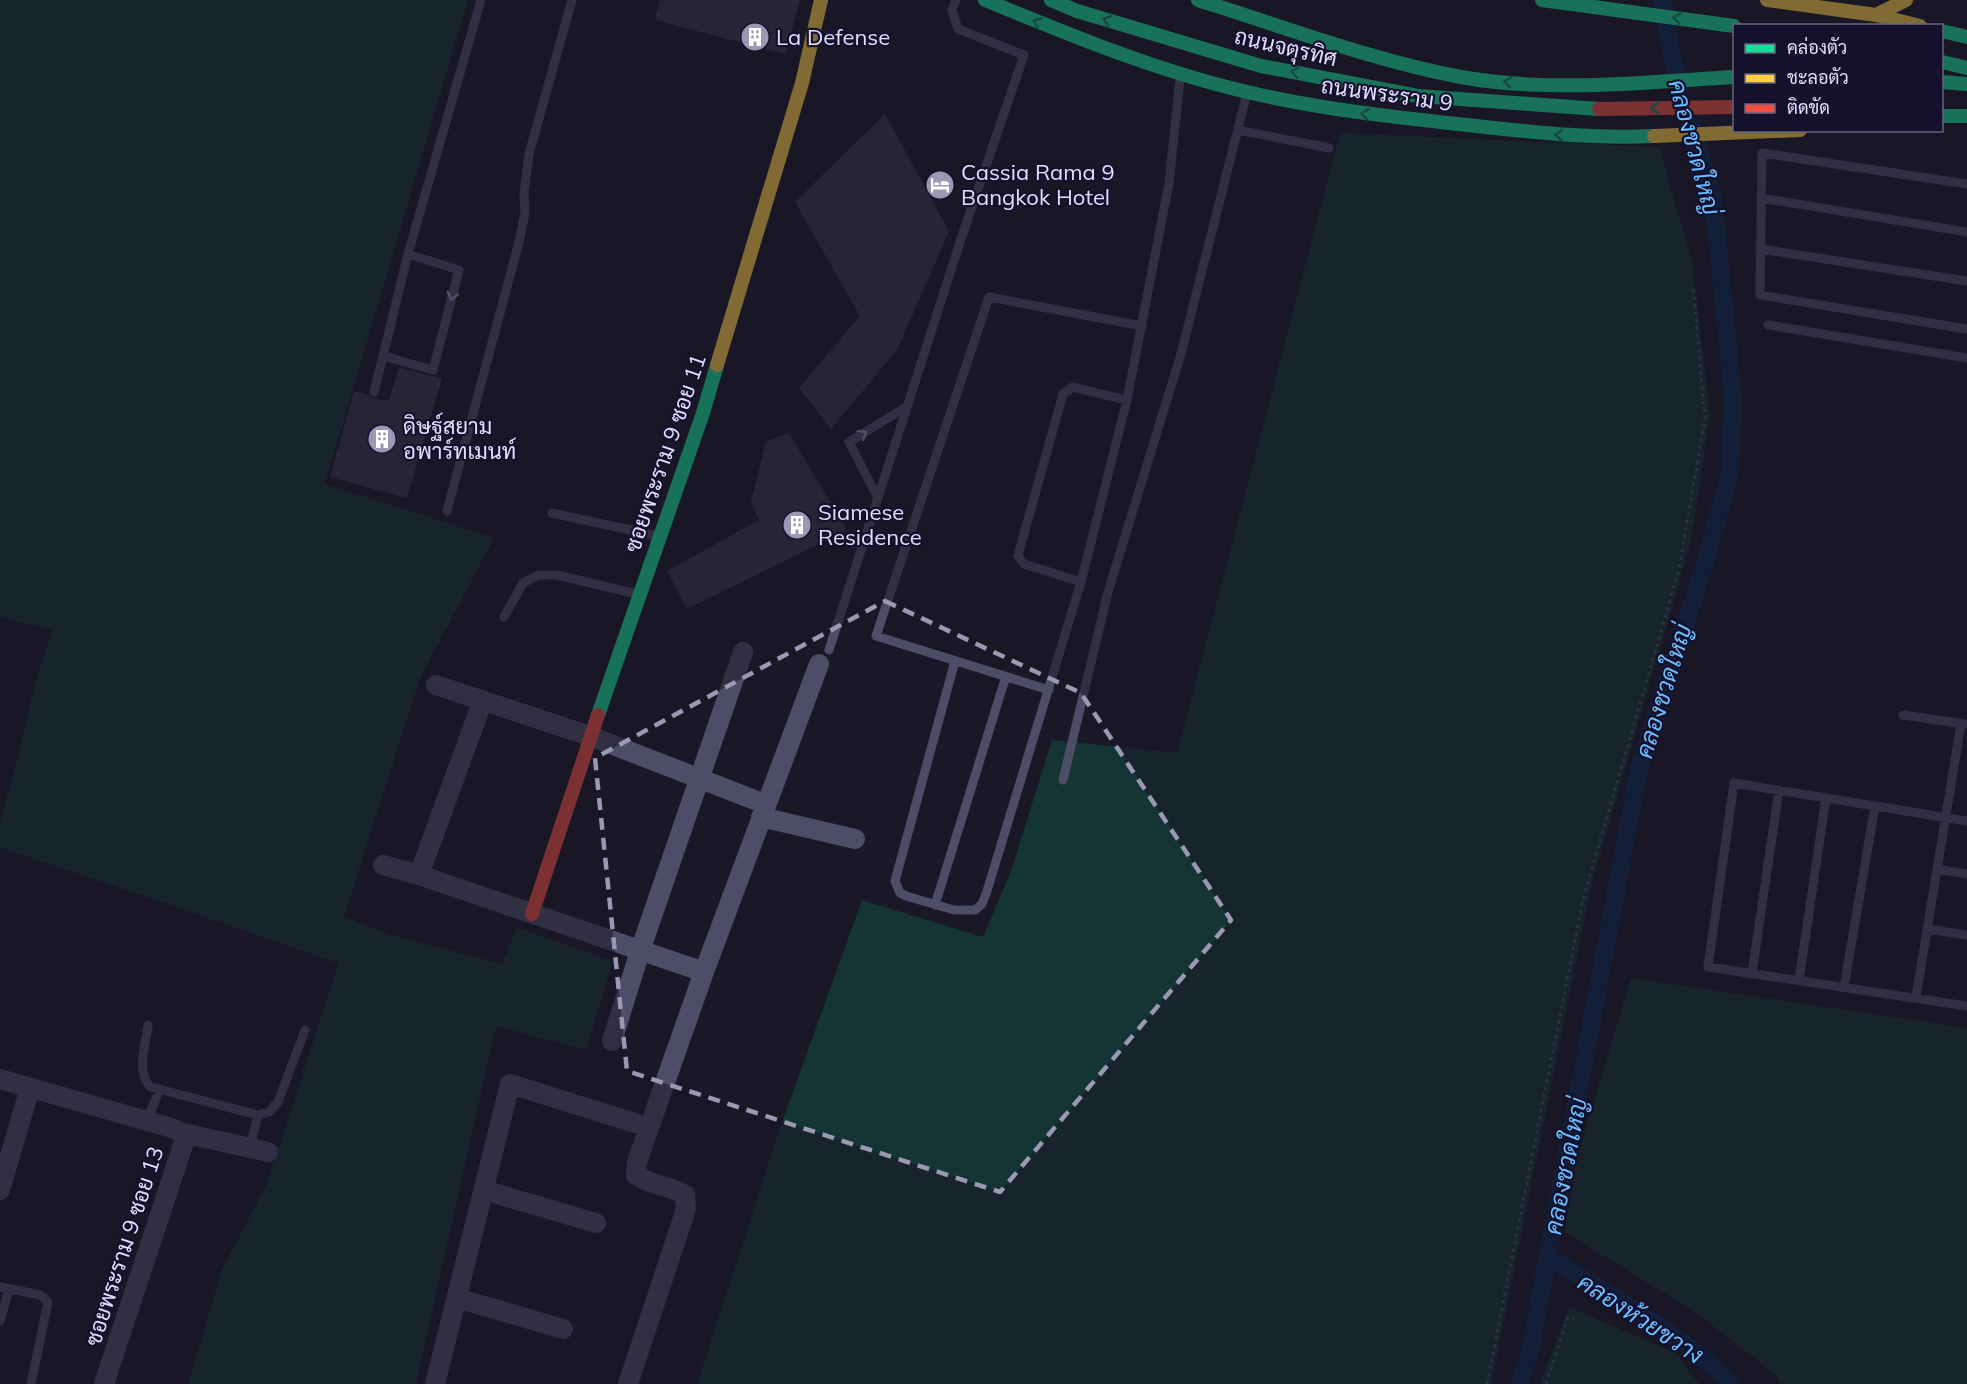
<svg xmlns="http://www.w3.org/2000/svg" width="1967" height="1384" font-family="Mulish,Sarabun,sans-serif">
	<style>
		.green { fill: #153434 }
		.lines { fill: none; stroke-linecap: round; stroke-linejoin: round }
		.canal { stroke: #0d264e; stroke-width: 18 }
		.building { fill: #393648 }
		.path { stroke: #475464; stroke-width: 3; stroke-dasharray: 3 4.5; stroke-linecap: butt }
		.lane { stroke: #4d4d67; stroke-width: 9 }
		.street { stroke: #4d4d67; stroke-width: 20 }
		.fast { stroke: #16e098; stroke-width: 14 }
		.slow { stroke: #ffcf43; stroke-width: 14 }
		.jam { stroke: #f24e42; stroke-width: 14 }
		.oneway { stroke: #168368 }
		.oneway2 { stroke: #9695b3 }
		.marked { fill: none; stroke: #9b98b3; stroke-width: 4.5; stroke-dasharray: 12 8; stroke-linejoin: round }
		.labels { text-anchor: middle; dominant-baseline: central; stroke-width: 4.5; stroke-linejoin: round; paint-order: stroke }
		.poi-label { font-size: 22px; fill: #e0ddff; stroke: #15112d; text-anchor: start }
		.street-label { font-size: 22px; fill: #e0ddff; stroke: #15112d }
		.water-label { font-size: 24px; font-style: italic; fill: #6bbeff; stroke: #15112d }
	</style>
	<rect width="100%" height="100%" fill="#1a1727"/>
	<!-- green -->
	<path class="green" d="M0,0H468L325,484L494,538L420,678L344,917L391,935L502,964L517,928L613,961L586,1050L496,1026L416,1384H188L222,1270L266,1186L339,963L0,847V823L19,753L34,688L52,630L0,617Z
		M1340,133L1660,147L1672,193L1692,259L1710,415L1691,541L1592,883L1491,1384H697L780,1128L862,900L983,937L1011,871L1052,740L1177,753Z
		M1631,978L1967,1028V1384H1780L1776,1375L1695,1312L1565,1232L1577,1158Z
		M1569,1307L1676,1353L1699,1384H1540Z"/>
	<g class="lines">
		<!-- canal -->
		<path class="canal" d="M1662,0L1672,57L1681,87
			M1547,1256C1608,1294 1681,1333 1731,1384
			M1520,1384L1530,1351L1639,769L1707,557L1730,472L1733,398L1713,195L1692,125"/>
	</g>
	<!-- building -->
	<path class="building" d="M660,0H800L785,54L655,20Z
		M885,114L949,231L897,350L831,429L799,388L860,316L795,202Z
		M399,368L442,378L407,498L330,477L354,391L368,395L372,398L389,401Z
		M789,433L847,530L687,609L667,571L759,520L751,502L766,441Z"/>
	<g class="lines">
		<!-- path -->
		<path class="path" d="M1487,1384L1583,899L1679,569L1705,418L1693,286
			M1546,1384L1568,1317L1574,1318"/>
		<!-- lane -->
		<path class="lane" d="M1238,130L1329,148
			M1967,184L1762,153L1760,295L1967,329
			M1761,198L1967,232
			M1760,249L1967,281
			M408,254L459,270L433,370L383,356L408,254L481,0
			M1768,325L1967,358
			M374,392L383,356
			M878,498L849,442L908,406
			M447,511L519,242L525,213L524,194L529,154L572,0
			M552,513L658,536
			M1081,582L1024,564L1018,556L1020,548L1063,394L1073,387L1127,400
			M504,617L523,583L538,575H557L637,594
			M829,650L961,239L1024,55L958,29L952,10L956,0
			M955,661L895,881L900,893L906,896L954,910H975L982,904L987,891L1081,582L1127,400L1169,183L1180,79
			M1049,690L876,636L989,297L1142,326
			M1903,715L1965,724
			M1063,780L1108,592L1181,354L1246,97
			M1967,821L1734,783L1708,967L1967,1006
			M1937,869L1967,874
			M935,905L1006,676
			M1927,929L1967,935
			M1752,973L1779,790
			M1799,980L1826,798
			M1844,987L1875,806
			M1916,997L1961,724
			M148,1025C146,1044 135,1073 151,1087L258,1115L269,1112L278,1102L305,1030
			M147,1120L160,1089
			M250,1147L258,1115
			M0,1287L40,1295L48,1302L31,1384
			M0,1321L9,1289"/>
		<!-- street -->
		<path class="street" d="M436,685L590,736L765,804
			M761,817L855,839
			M383,865L419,875L483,700
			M419,875L704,972
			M612,1041L640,951L743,652
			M0,1079L172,1128L183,1133L185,1139L104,1384
			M183,1133L268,1152
			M0,1190L30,1088
			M484,1190L596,1223
			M457,1298L563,1329
			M435,1384L510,1084L635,1123
			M628,1384L686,1209L685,1195C669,1185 651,1186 636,1175L637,1162L704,972L819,664"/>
		<!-- fast -->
		<path class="fast" d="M985,0C1070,35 1157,71 1247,92C1320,109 1393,117 1467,125C1529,132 1591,139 1654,136
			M1051,0L1077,11L1261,66L1418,96L1599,109
			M1198,0C1285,27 1371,60 1461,77C1549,93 1645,82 1734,77
			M1542,0L1734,26
			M1942,31L1967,37
			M1942,62L1967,68
			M1942,82L1967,84
			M1942,116H1967
			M598,715L703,413L717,365"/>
		<!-- slow -->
		<path class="slow" d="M1767,0L1876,15L1920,26
			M1876,15L1906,0
			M1654,136L1800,130
			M717,365L802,83L821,0"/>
		<!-- jam -->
		<path class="jam" d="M1599,109L1734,107
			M532,914L598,715"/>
	</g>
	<!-- one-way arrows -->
	<defs><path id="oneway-chevron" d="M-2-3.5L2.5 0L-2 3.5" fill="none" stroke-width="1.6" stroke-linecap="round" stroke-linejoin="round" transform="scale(1.5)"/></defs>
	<g class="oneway">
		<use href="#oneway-chevron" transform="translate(1677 18) rotate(-172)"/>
		<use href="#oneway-chevron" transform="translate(1107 20) rotate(-163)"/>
		<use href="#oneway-chevron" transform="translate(1037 22) rotate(-158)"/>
		<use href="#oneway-chevron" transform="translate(1295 72) rotate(-169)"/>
		<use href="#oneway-chevron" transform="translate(1508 82) rotate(-173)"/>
		<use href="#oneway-chevron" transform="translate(1655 108) rotate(179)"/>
		<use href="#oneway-chevron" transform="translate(1365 114) rotate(-173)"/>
		<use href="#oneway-chevron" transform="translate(1559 135) rotate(-176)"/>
	</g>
	<g class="oneway2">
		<use href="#oneway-chevron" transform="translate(452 296) rotate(105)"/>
		<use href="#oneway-chevron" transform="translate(863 434) rotate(-32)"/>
	</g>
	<!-- marked area -->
	<path d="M0 0H1967V1384H0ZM885,601L1081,693L1231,920L1000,1192L627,1071L595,758Z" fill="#1a1727" fill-opacity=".55" fill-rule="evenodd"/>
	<path class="marked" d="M885,601L1081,693L1231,920L1000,1192L627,1071L595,758Z"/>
	<!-- icons -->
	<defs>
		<g id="building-disc" transform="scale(1.5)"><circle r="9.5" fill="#9b98b3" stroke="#15112d"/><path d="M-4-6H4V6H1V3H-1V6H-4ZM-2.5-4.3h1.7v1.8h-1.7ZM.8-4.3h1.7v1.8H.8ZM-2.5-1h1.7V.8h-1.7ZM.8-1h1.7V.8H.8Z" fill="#fff"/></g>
		<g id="hotel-disc" transform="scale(1.5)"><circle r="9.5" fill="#9b98b3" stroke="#15112d"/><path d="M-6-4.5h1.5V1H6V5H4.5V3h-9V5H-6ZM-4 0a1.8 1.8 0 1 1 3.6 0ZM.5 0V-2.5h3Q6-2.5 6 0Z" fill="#fff"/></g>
	</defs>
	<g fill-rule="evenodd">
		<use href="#building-disc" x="755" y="37"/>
		<use href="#hotel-disc" x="940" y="185"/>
		<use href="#building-disc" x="382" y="439"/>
		<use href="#building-disc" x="797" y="525"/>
	</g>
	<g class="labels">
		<!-- poi labels -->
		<g class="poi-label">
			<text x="776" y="37">La Defense</text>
			<text x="961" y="172">Cassia Rama 9<tspan x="961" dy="25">Bangkok Hotel</tspan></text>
			<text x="403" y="426">ดิษฐ์สยาม<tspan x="403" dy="25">อพาร์ทเมนท์</tspan></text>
			<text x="818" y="512">Siamese<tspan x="818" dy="25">Residence</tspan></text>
		</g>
		<!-- street labels -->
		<g class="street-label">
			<text transform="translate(1286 47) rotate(13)">ถนนจตุรทิศ</text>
			<text transform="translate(1387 94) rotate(8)">ถนนพระราม 9</text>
			<text transform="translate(665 453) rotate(-71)">ซอยพระราม 9 ซอย 11</text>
			<text transform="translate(124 1246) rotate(-72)">ซอยพระราม 9 ซอย 13</text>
		</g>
		<!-- water labels -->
		<g class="water-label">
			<text transform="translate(1695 147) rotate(75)">คลองชวดใหญ่</text>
			<text transform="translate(1663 691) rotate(-73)">คลองชวดใหญ่</text>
			<text transform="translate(1565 1166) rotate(-79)">คลองชวดใหญ่</text>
			<text transform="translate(1641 1318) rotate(33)">คลองห้วยขวาง</text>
		</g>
	</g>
	<!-- legend -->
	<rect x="1733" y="24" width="210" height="108" fill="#15112d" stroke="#666381" stroke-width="1.5"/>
	<rect x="1745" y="44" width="30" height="9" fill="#16e098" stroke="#666381" stroke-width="1.5"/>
	<text x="1787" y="54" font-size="18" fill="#e0ddff">คล่องตัว</text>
	<rect x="1745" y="74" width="30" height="9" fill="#ffcf43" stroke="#666381" stroke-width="1.5"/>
	<text x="1787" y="84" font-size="18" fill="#e0ddff">ชะลอตัว</text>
	<rect x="1745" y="104" width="30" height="9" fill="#f24e42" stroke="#666381" stroke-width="1.5"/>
	<text x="1787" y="114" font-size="18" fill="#e0ddff">ติดขัด</text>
</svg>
